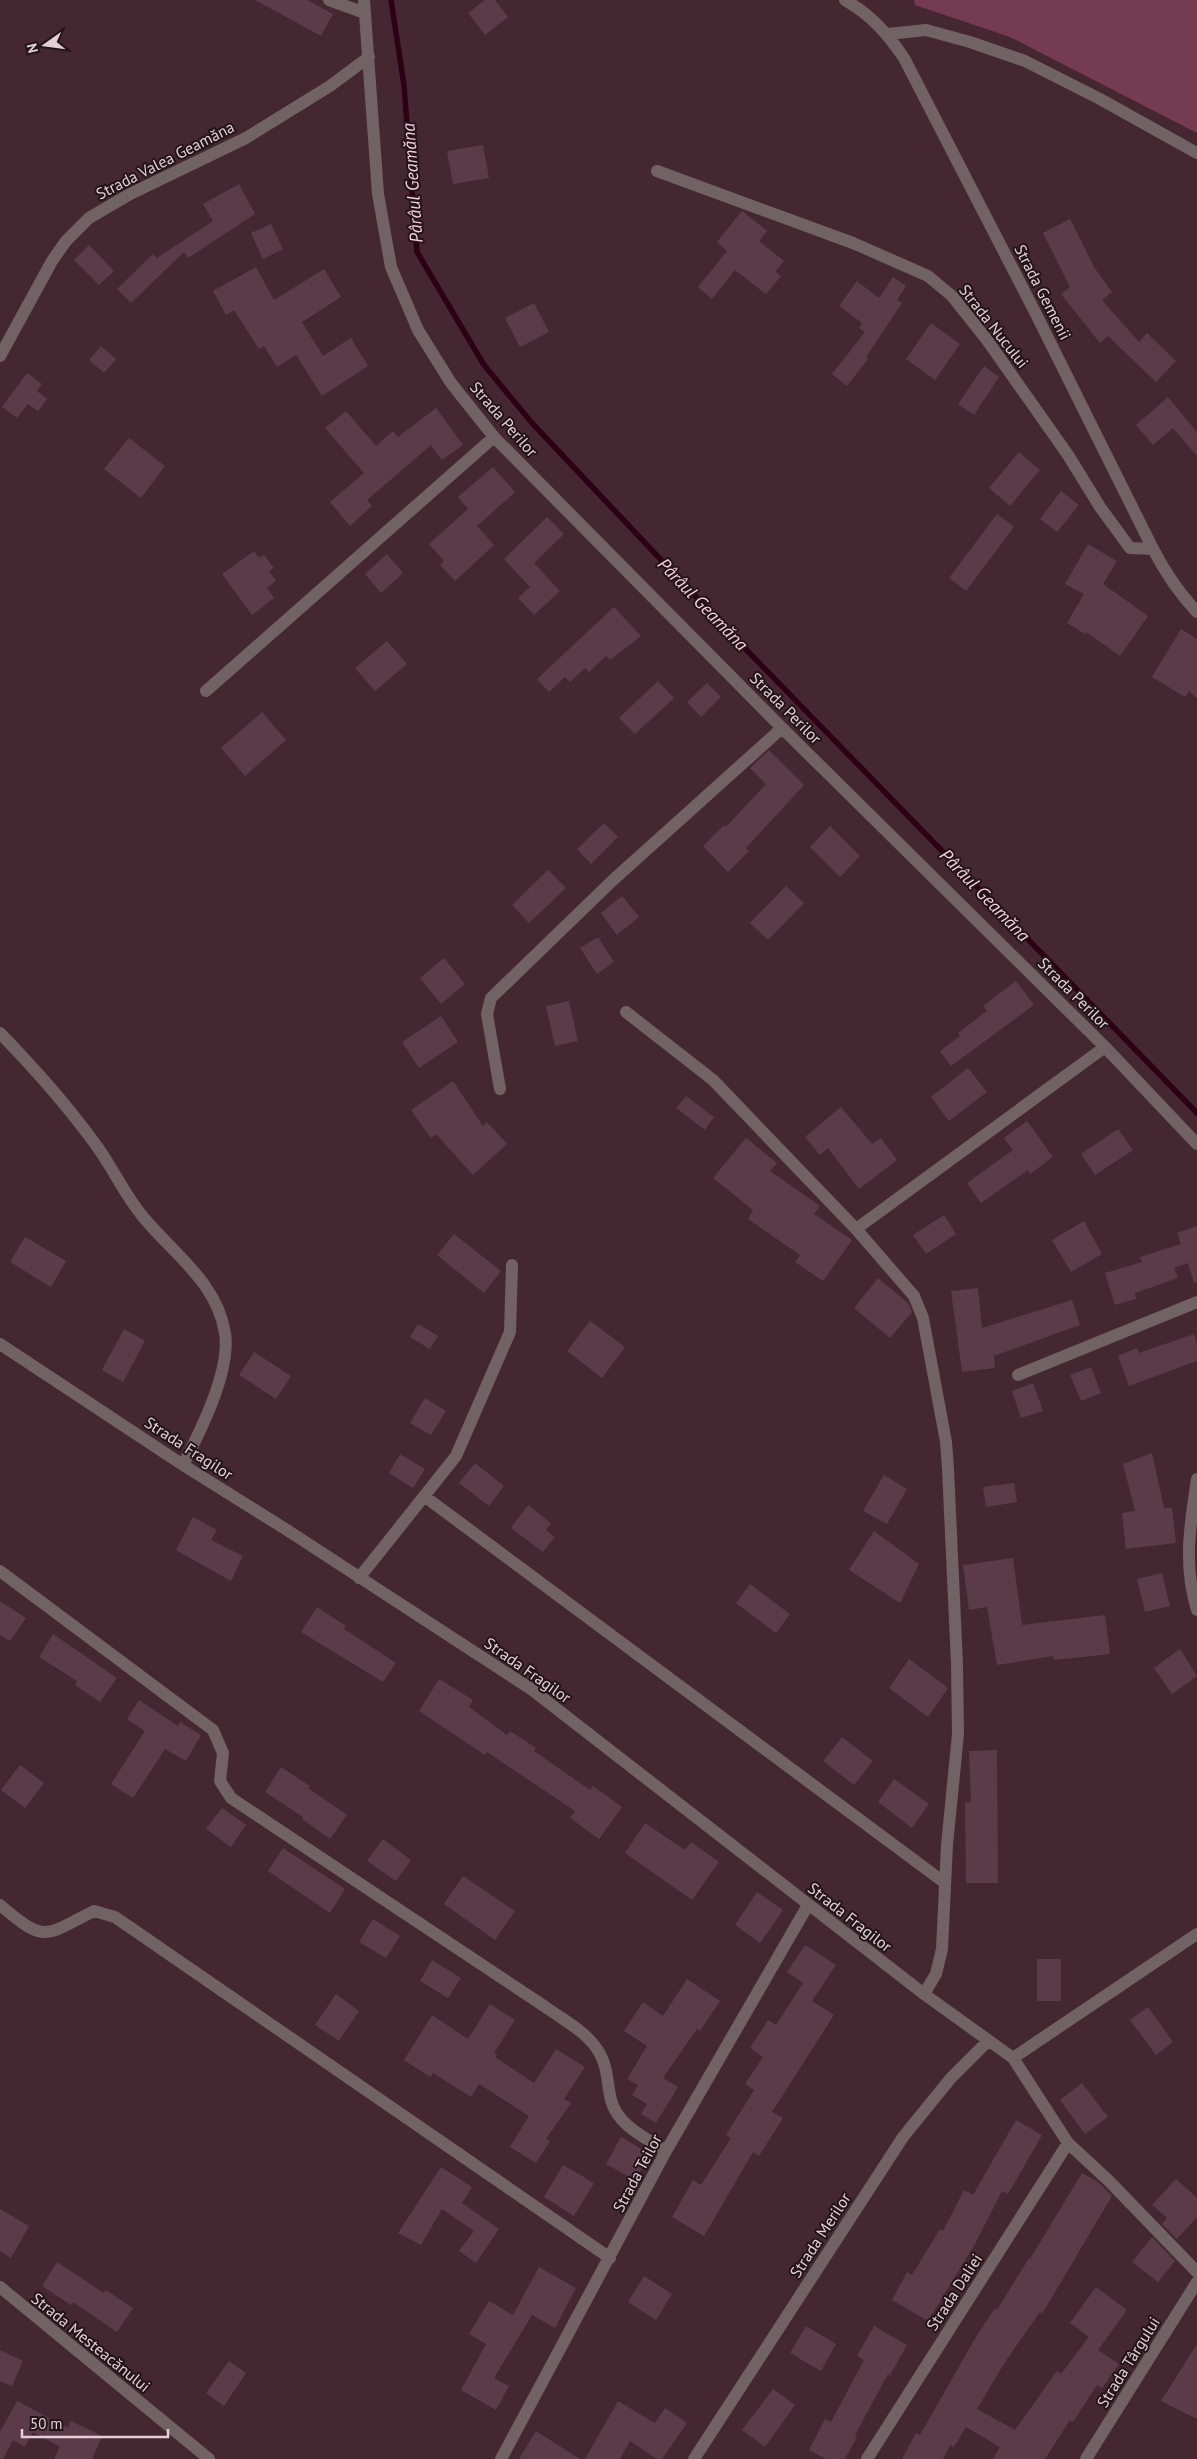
<svg xmlns="http://www.w3.org/2000/svg" width="1197" height="2459" font-family="'PT Sans',sans-serif">
	<style>
		.green { fill: #753c51 }
		.lines { fill: none; stroke-linecap: round; stroke-linejoin: round }
		.stream { stroke: #2e0016; stroke-width: 5.5 }
		.building { fill: #5b3b47 }
		.minor { stroke: #716266; stroke-width: 12 }
		.labels { text-anchor: middle; dominant-baseline: central; stroke-width: 4; stroke-linejoin: round; paint-order: stroke }
		.street-label { font-size: 16px; fill: #e3cfd5; stroke: #221519 }
		.water-label { font-size: 18px; font-style: italic; fill: #f8ccda; stroke: #221519 }
	</style>
	<rect width="100%" height="100%" fill="#452732"/>
	<!-- green -->
	<path class="green" d="M914,0H1197V133L1010,37L915,5Z"/>
	<g class="lines">
		<!-- stream -->
		<path class="stream" d="M391,0L404,85L417,252L484,365L532,423L731,634L1197,1113"/>
	</g>
	<!-- building -->
	<path class="building" d="M255,0H307L333,14L321,36Z
		M485,0H495L508,17L485,35L468,13Z
		M483,145L489,178L453,184L447,151Z
		M239,184L255,214L188,258L184,252L131,303L117,289L153,254L157,258L213,221L203,204Z
		M742,211L767,231L759,241L784,261L775,272L781,276L766,294L735,270L712,299L698,287L727,251L717,242Z
		M1070,219L1094,267L1112,292L1102,300L1139,342L1147,333L1176,361L1156,382L1108,336L1100,343L1061,294L1070,287L1043,233Z
		M271,224L283,249L263,259L251,233Z
		M89,245L114,271L99,285L74,260Z
		M256,267L274,300L324,269L341,297L302,322L323,356L351,338L368,366L322,396L296,355L277,367L264,346L259,349L234,310L226,315L213,291Z
		M893,277L906,286L897,300L902,303L866,357L868,359L847,386L832,374L865,332L859,328L862,323L839,306L857,281L879,298Z
		M534,303L549,332L520,347L505,318Z
		M931,323L960,344L935,380L906,359Z
		M101,346L116,359L104,373L89,360Z
		M984,366L999,377L974,415L958,404Z
		M27,373L42,384L37,391L47,399L38,411L28,404L17,418L2,407Z
		M1168,397L1197,432V456L1173,428L1153,445L1136,425Z
		M436,408L463,445L442,460L431,445L367,500L372,506L350,526L330,502L364,473L325,428L346,411L376,446L393,431L398,437Z
		M129,438L165,466L141,498L104,469Z
		M1019,452L1040,470L1010,506L989,488Z
		M493,467L515,492L477,526L494,545L455,581L440,565L444,561L429,544L468,509L458,497Z
		M1061,491L1079,505L1057,532L1040,519Z
		M997,514L1014,527L966,591L949,578Z
		M547,517L564,534L534,563L560,591L534,615L518,598L530,587L504,559Z
		M1088,544L1117,561L1103,584L1148,616L1120,656L1086,632L1085,634L1067,623L1084,594L1065,584Z
		M254,551L259,558L264,555L274,568L269,571L276,581L267,588L274,598L252,615L222,574Z
		M387,554L403,573L381,593L365,574Z
		M614,607L641,636L610,660L606,656L589,672L585,668L570,682L565,677L549,692L537,679Z
		M1181,629L1197,639V698L1189,691L1185,697L1152,677Z
		M387,641L407,664L375,691L355,668Z
		M658,681L674,698L635,734L619,718Z
		M707,683L721,697L701,717L687,702Z
		M262,712L286,740L245,776L221,748Z
		M769,750L804,785L746,848L749,851L728,872L703,846L724,825L726,827L766,784L750,768Z
		M604,823L618,837L591,864L577,849Z
		M830,826L860,856L840,877L810,847Z
		M548,870L566,888L529,923L512,905Z
		M786,886L804,903L768,940L750,923Z
		M622,896L639,917L617,935L601,913Z
		M598,937L614,962L597,974L580,948Z
		M444,958L465,984L441,1004L420,978Z
		M1016,981L1034,1005L951,1066L940,1051L960,1036L958,1033L987,1011L983,1006Z
		M569,1001L578,1041L555,1046L546,1006Z
		M441,1016L458,1042L419,1068L402,1042Z
		M968,1068L987,1092L949,1121L931,1097Z
		M453,1081L483,1126L487,1122L507,1144L473,1175L436,1134L431,1138L411,1110Z
		M686,1096L714,1117L705,1130L676,1108Z
		M841,1107L872,1144L881,1138L897,1160L859,1189L828,1148L820,1155L805,1137Z
		M1027,1121L1053,1157L1030,1174L1028,1170L981,1203L967,1183L1013,1150L1004,1138Z
		M1118,1129L1133,1150L1095,1175L1081,1154Z
		M746,1138L777,1163L770,1171L820,1206L814,1214L852,1240L823,1281L795,1262L800,1255L748,1219L753,1210L713,1178Z
		M944,1215L956,1234L926,1254L913,1235Z
		M1084,1221L1102,1254L1071,1272L1052,1240Z
		M1197,1226V1282L1194,1283L1188,1263L1174,1268L1178,1278L1135,1293L1136,1299L1115,1305L1105,1273L1142,1262L1140,1257L1181,1244L1177,1233Z
		M454,1234L501,1271L484,1293L437,1255Z
		M25,1237L66,1261L51,1287L10,1262Z
		M878,1278L908,1303L912,1312L890,1338L854,1308Z
		M978,1288L982,1328L1072,1300L1080,1325L994,1356L995,1368L962,1372L951,1291Z
		M590,1321L625,1347L602,1378L567,1351Z
		M418,1324L438,1336L430,1349L410,1337Z
		M124,1329L145,1341L123,1382L102,1370Z
		M1194,1334L1197,1344V1361L1129,1386L1118,1356L1137,1348L1139,1353Z
		M254,1352L291,1376L276,1399L239,1375Z
		M1091,1367L1101,1393L1081,1401L1070,1375Z
		M1033,1383L1043,1411L1021,1418L1012,1391Z
		M425,1398L446,1411L431,1435L410,1423Z
		M1152,1453L1164,1508H1172L1176,1543L1126,1549L1122,1513L1135,1511L1123,1464Z
		M400,1454L425,1469L413,1488L389,1473Z
		M475,1463L504,1486L489,1506L459,1483Z
		M884,1475L907,1489L887,1524L863,1511Z
		M1014,1483L1017,1502L986,1507L983,1487Z
		M528,1505L551,1523L546,1530L555,1537L543,1552L511,1528Z
		M193,1517L217,1530L211,1540L243,1556L231,1581L176,1550Z
		M874,1531L919,1564L900,1603L849,1570Z
		M1013,1558L1022,1625L1105,1615L1110,1654L1054,1660L1053,1656L997,1665L987,1607L969,1610L963,1565Z
		M1162,1573L1170,1606L1145,1612L1137,1579Z
		M750,1584L790,1614L776,1633L736,1603Z
		M0,1601L26,1618L10,1641L0,1635Z
		M317,1607L346,1626L344,1629L396,1663L383,1682L301,1632Z
		M53,1634L117,1678L100,1702L75,1685L77,1681L39,1657Z
		M1180,1649L1197,1676L1172,1694L1154,1668Z
		M909,1659L948,1688L928,1717L889,1688Z
		M439,1679L473,1700L469,1707L507,1735L510,1731L536,1748L534,1751L590,1790L593,1786L622,1807L599,1839L570,1818L575,1811L487,1752L485,1755L419,1711Z
		M139,1700L178,1726L180,1722L201,1735L186,1761L165,1749L133,1798L111,1784L145,1731L127,1719Z
		M842,1737L873,1761L854,1785L823,1761Z
		M997,1750L998,1883H966L965,1802H971L969,1751Z
		M20,1765L44,1783L25,1808L1,1790Z
		M281,1767L310,1786L308,1788L347,1815L330,1839L302,1819L303,1817L265,1792Z
		M894,1779L929,1804L912,1828L878,1802Z
		M222,1808L246,1825L231,1847L206,1829Z
		M645,1823L685,1850L691,1842L719,1862L692,1900L625,1853Z
		M383,1839L411,1860L396,1881L367,1861Z
		M283,1848L345,1889L330,1913L268,1871Z
		M463,1876L515,1911L495,1940L444,1904Z
		M757,1892L783,1910L760,1943L735,1925Z
		M373,1919L400,1936L386,1958L359,1942Z
		M805,1945L836,1965L812,2001L834,2015L772,2112L783,2118L759,2156L753,2152L704,2236L672,2217L693,2180L701,2185L731,2138L726,2135L754,2090L745,2084L763,2057L750,2048L768,2020L776,2025L803,1983L787,1972Z
		M1037,1959H1061V2001H1037Z
		M432,1960L461,1978L448,1998L420,1981Z
		M687,1979L720,2001L700,2031L697,2029L663,2078L678,2087L656,2123L641,2114L647,2104L632,2095L638,2085L627,2079L647,2046L624,2031L643,2002L663,2016Z
		M336,1994L359,2011L339,2041L315,2025Z
		M490,2004L515,2020L494,2053L497,2054L495,2057L534,2083L556,2049L585,2067L564,2099L571,2103L546,2139L550,2141L536,2163L510,2147L529,2116L479,2084L471,2097L433,2073L430,2077L404,2060L432,2015L468,2039Z
		M1148,2007L1173,2042L1156,2055L1130,2020Z
		M1082,2083L1108,2117L1085,2134L1060,2100Z
		M1016,2120L1042,2135L1008,2194L1002,2191L975,2244L928,2321L892,2300L907,2272L912,2275L940,2229L943,2231L964,2190L973,2195Z
		M621,2137L650,2154L635,2180L606,2164Z
		M563,2165L594,2183L574,2216L544,2197Z
		M441,2167L472,2187L462,2203L499,2229L476,2263L459,2251L474,2231L442,2209L421,2245L398,2233Z
		M1082,2173L1098,2182L1112,2196L1042,2314L1040,2312L1005,2362L977,2409L1015,2430L1057,2371L1061,2374L1089,2337L1070,2323L1096,2287L1127,2310L1098,2350L1119,2364L1102,2388L1097,2385L1073,2422L1070,2420L1045,2459H993L1000,2447L966,2427L954,2447L950,2445L943,2459H902L916,2433L920,2435L977,2335L995,2308L997,2310L1029,2258L1030,2259Z
		M1176,2179L1197,2198V2217L1177,2239L1162,2224L1167,2218L1152,2205Z
		M0,2209L29,2226L11,2258L0,2251Z
		M1152,2237L1175,2261L1158,2282L1132,2262Z
		M57,2262L104,2293L106,2290L133,2308L117,2332L73,2302L71,2305L42,2286Z
		M539,2267L576,2288L555,2328L532,2315L494,2378L509,2386L496,2410L461,2390L486,2344L469,2334L489,2301L513,2315Z
		M644,2276L672,2294L656,2320L628,2302Z
		M806,2326L836,2344L821,2371L790,2353Z
		M874,2326L907,2345L890,2375L888,2374L855,2435L857,2437L845,2459H826L809,2450L825,2419L831,2422L864,2360L857,2356Z
		M1197,2344V2419L1161,2401Z
		M0,2350L23,2361L12,2386L0,2381Z
		M229,2361L246,2373L224,2406L206,2393Z
		M773,2389L795,2405L765,2447L742,2430Z
		M17,2401L68,2428L71,2421L102,2436L92,2459H54L60,2447L33,2432L25,2447L13,2440L3,2459H0V2432Z
		M618,2401L655,2423L665,2408L687,2423L662,2459H657L630,2441L620,2459H585Z
		M536,2431L580,2459H519Z"/>
	<g class="lines">
		<!-- minor -->
		<path class="minor" d="M329,0L365,13
			M364,0L378,194L391,267L418,330L451,383L494,437L782,728L1105,1047L1197,1144
			M845,0C871,15 887,33 904,58L1036,314L1153,549C1165,572 1178,592 1197,612
			M888,34L926,30L970,42L1025,61L1100,99L1197,153
			M657,171L853,243L928,276L952,296L987,340L1068,455L1100,507L1130,548L1153,549
			M0,356L52,261L66,241L89,218L130,194L246,138L330,86L369,57
			M206,691L494,437
			M626,1012L713,1080L856,1229L914,1296L923,1318L946,1442L948,1469L957,1664L958,1734L947,1845L942,1949L936,1974L924,1994
			M0,1033C34,1068 67,1105 96,1145C113,1168 125,1196 144,1218C175,1255 217,1283 225,1333C231,1371 200,1432 183,1465
			M500,1089L487,1014L491,998L612,881L782,728
			M856,1229L1105,1047
			M0,1344L183,1465L287,1530L531,1689L924,1994L1013,2058L1068,2143L1109,2181L1197,2272
			M1018,1375L1197,1302
			M1197,1479C1190,1525 1183,1565 1197,1610
			M424,1496L945,1883
			M0,1571L213,1730L223,1753L220,1781L231,1798L547,2008C565,2021 587,2032 599,2052C608,2067 607,2084 611,2100C617,2125 646,2138 666,2151
			M359,1578L456,1456L510,1332L512,1265
			M0,1905C46,1944 44,1936 94,1911L115,1917L610,2258
			M1013,2058L1197,1934
			M0,2287L209,2459
			M501,2459L666,2151L808,1905
			M694,2459L903,2137L951,2078L988,2041
			M867,2459L1068,2143
			M1086,2459L1197,2282"/>
	</g>
	<g class="labels">
		<!-- street labels -->
		<g class="street-label">
			<text transform="translate(165 160) rotate(-27)">Strada Valea Geamăna</text>
			<text transform="translate(1043 292) rotate(63)">Strada Gemenii</text>
			<text transform="translate(994 326) rotate(52)">Strada Nucului</text>
			<text transform="translate(504 419) rotate(49)">Strada Perilor</text>
			<text transform="translate(786 708) rotate(45)">Strada Perilor</text>
			<text transform="translate(1074 993) rotate(45)">Strada Perilor</text>
			<text transform="translate(189 1448) rotate(33)">Strada Fragilor</text>
			<text transform="translate(528 1670) rotate(35)">Strada Fragilor</text>
			<text transform="translate(850 1917) rotate(38)">Strada Fragilor</text>
			<text transform="translate(637 2173) rotate(-62)">Strada Teilor</text>
			<text transform="translate(820 2235) rotate(-57)">Strada Merilor</text>
			<text transform="translate(954 2292) rotate(-57)">Strada Daliei</text>
			<text transform="translate(91 2342) rotate(39)">Strada Mesteacănului</text>
			<text transform="translate(1128 2362) rotate(-58)">Strada Târgului</text>
		</g>
		<!-- water labels -->
		<g class="water-label">
			<text transform="translate(412 183) rotate(-94)">Pârâul Geamăna</text>
			<text transform="translate(703 604) rotate(46)">Pârâul Geamăna</text>
			<text transform="translate(985 895) rotate(46)">Pârâul Geamăna</text>
		</g>
	</g>
	<!-- north arrow -->
	<g transform="translate(45 45) rotate(256)" stroke="#221519" stroke-width="4" paint-order="stroke">
	<path d="M0-4L9 19L0 12L-9 19Z" fill="#e3cfd5"/>
	<text y="-8" font-size="14" font-weight="bold" text-anchor="middle" fill="#e3cfd5">N</text>
	</g>
	<!-- scale -->
	<path d="M22 2429v8h146v-8" fill="none" stroke="#e3cfd5" stroke-width="2.5"/>
	<text x="30" y="2429" font-size="15" fill="#e3cfd5" stroke="#221519" stroke-width="4" paint-order="stroke">50 m</text>
</svg>
